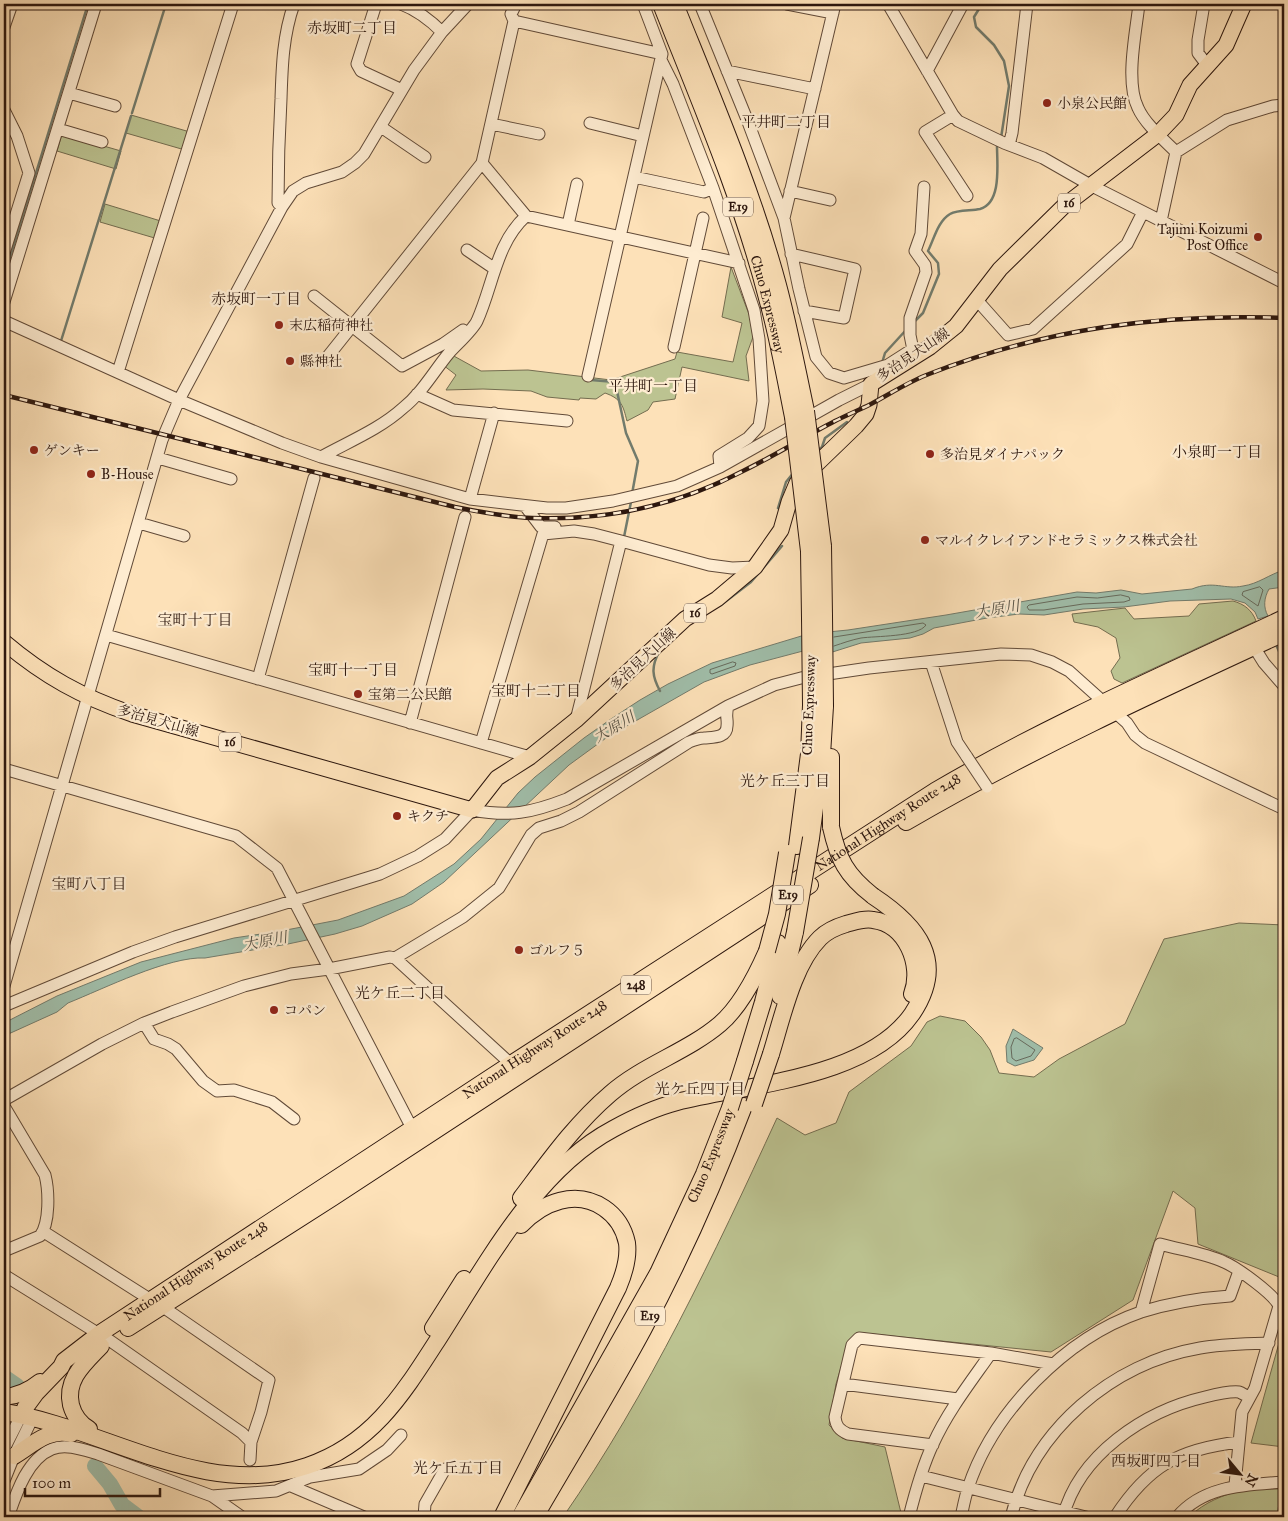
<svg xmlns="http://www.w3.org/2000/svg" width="1288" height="1521" font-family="'IM FELL Great Primer','Noto Serif JP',serif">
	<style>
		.green { fill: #bcc391; stroke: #746d50 }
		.water { fill: #a0beaa; stroke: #727b6c }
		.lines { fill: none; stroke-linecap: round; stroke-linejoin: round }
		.shore { stroke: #666a5c; stroke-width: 1 }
		.stream { stroke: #727b6c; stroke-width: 2.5 }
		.river { stroke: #a0beaa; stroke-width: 16 }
		.minor-casing { stroke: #614a38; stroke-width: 13 }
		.major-casing { stroke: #2d170e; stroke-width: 17 }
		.highway-casing { stroke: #2d170e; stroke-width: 18 }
		.minor { stroke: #feecd1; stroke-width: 11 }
		.major { stroke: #fde1b8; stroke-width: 15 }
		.highway { stroke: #fde1b8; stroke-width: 16 }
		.rail-casing { stroke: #2d170e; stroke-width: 4.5 }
		.rail { stroke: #feecd1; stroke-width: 2.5; stroke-dasharray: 8; stroke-linecap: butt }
		.minor-bridge-casing { stroke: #614a38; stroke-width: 13; stroke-linecap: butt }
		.highway-bridge-casing { stroke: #2d170e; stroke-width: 18; stroke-linecap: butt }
		.minor-bridge { stroke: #feecd1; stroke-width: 11 }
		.highway-bridge { stroke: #fde1b8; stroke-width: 16 }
		.poi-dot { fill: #8f2418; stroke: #feecd1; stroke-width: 2 }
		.labels { text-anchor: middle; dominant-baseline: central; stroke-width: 4.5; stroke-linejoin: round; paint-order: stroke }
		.shield { fill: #feecd1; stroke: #6c5748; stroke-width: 1 }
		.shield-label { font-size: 12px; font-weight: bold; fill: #2d170e }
		.poi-label { font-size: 14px; fill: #2d170e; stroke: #feecd1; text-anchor: start }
		.street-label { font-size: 14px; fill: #2d170e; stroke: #feecd1 }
		.neighbourhood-label { font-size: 15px; fill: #2d170e; stroke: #feecd1 }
		.water-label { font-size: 15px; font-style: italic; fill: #555145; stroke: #feecd1 }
	</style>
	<rect width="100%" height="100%" fill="#fde1b8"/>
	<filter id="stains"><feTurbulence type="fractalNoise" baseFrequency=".004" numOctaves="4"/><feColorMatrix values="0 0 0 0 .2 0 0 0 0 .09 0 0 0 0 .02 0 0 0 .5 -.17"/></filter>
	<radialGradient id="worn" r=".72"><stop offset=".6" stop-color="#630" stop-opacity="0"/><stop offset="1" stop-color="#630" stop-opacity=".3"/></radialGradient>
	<!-- green -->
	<path class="green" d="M131,115L190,132L185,150L126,133Z
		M62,134L121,151L116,169L57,151Z
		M105,204L164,222L158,239L100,222Z
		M731,267L750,317L753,337L746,356L749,381L682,367L675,399L653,402L648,410L627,421C623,406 622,399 605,393L596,399L580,398L579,400L547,397L531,391L483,389L446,390L456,375L443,365L452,355L481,371L528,370L611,380L675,359L677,352L733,362L742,323L722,317Z
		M1233,601C1244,604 1252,610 1256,621L1122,683L1114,679L1111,671L1120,658L1116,638L1098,627L1074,622L1072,614L1125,608L1134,619L1189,616L1199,604Z
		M1239,923L1284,925V1279L1198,1244L1195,1208L1173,1191L1133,1300L1051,1352L862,1333L848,1344L836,1384L829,1425L842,1438L885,1447L902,1517H563C649,1393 714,1255 777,1118L805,1135L836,1123L849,1092L911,1046L927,1022L940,1016L965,1021L981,1037L990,1050L999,1073L1034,1077L1059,1059L1125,1024L1164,939Z
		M1284,1325V1447L1251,1443Z
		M1244,1489H1281L1277,1517H1189C1206,1501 1222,1496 1244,1489Z"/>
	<!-- water -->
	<path class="water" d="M1284,570V587L1269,589C1264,598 1263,607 1268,616L1258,619L1255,612L1245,603L1231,599L1170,601L1124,607L1083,609L1044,615L1019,614L987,618L934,628L923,634L910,638L861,643L823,655L803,651L750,665L704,682L625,727L617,730L569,765L444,882L412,904L362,926L335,934L288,944L205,958C169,956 103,989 68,1003L57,1012L4,1036V1023L57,996L141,962L234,938L281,931L338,920L404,896L454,864L481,839L518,793L535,777L584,738L611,719L640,700L668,684L712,663L808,634L848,630L946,615L1077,592L1096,593L1121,590L1142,594L1192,589C1214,580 1224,590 1243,586C1258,584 1270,574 1284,570Z
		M1013,1029L1043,1048L1034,1060L1015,1066L1007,1062L1006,1046Z"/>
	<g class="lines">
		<!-- shore -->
		<path class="shore" d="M1260,587L1263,590L1258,606L1242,595L1243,592Z
			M1121,595L1129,597L1130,600L1124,602L1083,604L1044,610H1029L1027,607L1029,605L1077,597L1097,598Z
			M834,637L923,623L926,625C918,637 875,636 861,638C851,640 843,643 834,646
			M733,662L736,663L735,666L712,674L710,673V670Z
			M1017,1038L1035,1050L1031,1056L1016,1061L1012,1058L1011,1047L1014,1039Z"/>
		<!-- stream -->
		<path class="stream" d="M982,4L974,17L976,27L994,45L1004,61L1009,86L1001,138
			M132,113L166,4
			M4,277L88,4
			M914,322L923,313L939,274L938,263L928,251C934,239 938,221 950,214C958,209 971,211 980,209C1002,203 997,164 997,146L999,143
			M61,341L131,116
			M882,363L885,353L906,330
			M591,380L615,382L626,433L638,461L632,494
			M817,451L822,447L825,438L847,422
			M778,508L786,482L794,472
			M624,537L631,502
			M721,605L751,582L782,546
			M1277,647L1284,662
			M659,652C651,667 652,676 660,691"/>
		<!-- river -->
		<path class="river" d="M4,1377L17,1386
			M95,1466L110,1484L122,1505L138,1517"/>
		<!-- minor casing -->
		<g class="minor-casing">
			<path id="minor" d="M376,4L357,64L361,71L402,90
				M401,4C417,10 429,19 442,32
				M700,4L748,122L784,218L799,289L816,357L829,373L844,378L888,365L913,349
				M787,4L833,13
				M888,4L953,115L958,121L1004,143L1043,158L1092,186L1284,283
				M1139,4C1136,32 1125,82 1138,108C1145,124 1164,140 1176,152L1227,120L1273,106L1284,105
				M1204,4L1198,40V53L1207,65
				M514,21L662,54
				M4,27L12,4
				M661,60L673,84L713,188L754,310L759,339L763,401L759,426L748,438L719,456L720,467
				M727,71L815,89
				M927,71L963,4
				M69,93L115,106
				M4,110L17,136L29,173L4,253
				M953,115L925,132L967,196
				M590,123L643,136
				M491,124L539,134
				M381,127L425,157
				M58,129L102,142
				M1009,145L1012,133L1027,4
				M482,163L526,216
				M634,177L704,192L713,188
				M790,191L830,200
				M282,207L278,203C278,169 279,134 281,99C282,66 283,35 294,4
				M784,218L835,4
				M1161,221L1176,152
				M568,225L577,184
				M467,250L495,269
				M791,254L855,269L844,318L804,311
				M314,296L402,366L443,344L463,330
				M976,299L1008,335L1033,329L1127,244L1143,212
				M4,302L96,4
				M4,321L179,400L282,443L321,457L470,499L547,508H566L613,501L677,486L720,467L839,400L871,384
				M674,347L703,218
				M914,355L910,335V318L926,272L925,265L915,251L921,234L924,187
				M325,360L482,163L514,21L511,14L516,4
				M118,372L233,4
				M588,376L662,54L643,4
				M417,394L453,410L567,421
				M321,457C348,442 380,429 403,408C422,393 434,371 449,353C457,344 472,331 477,321C493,286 496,243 526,216L739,263
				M158,458L231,479
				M470,499L494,413
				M525,506L541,527H555
				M139,523L184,536
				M106,635L530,757
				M1254,647L1264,663L1284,686
				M931,662L957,742L967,757
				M258,679L314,478
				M576,720L621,541L709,565L732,568L755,567
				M410,723L465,517
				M481,743L543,534L574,531L594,534L621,541
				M4,769L236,836L277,868L415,1134
				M395,958L511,1064
				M4,986L162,440L179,400L282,207L293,191L306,183L342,172L355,163L364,154L414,70L442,32L468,4
				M4,1006L133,952L175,937L380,874L418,856L445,839L472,810C510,817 531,813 567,799L728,706L774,685L801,678L869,668L1001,654L1031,655L1052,662L1069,671L1127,723L1135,735L1145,743L1284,809
				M144,1023L154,1039L168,1044L176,1049L203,1081L217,1091L234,1090L272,1102L294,1119
				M4,1100L102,1044L144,1023L172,1012L244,986L291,974L329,969L390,957L395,958L463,917L499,888L531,835L539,828L561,821L579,812L689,742C694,740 699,738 704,738C713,737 727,738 727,726C728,718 725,717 728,706
				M4,1106L45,1175C49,1191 50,1223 40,1236L4,1251
				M44,1232L151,1300
				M4,1275L99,1334
				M163,1307L269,1380L261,1412L251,1442
				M1141,1312L1160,1244C1181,1250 1204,1253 1224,1262C1236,1267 1274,1294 1279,1306L1255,1388L1242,1412L1235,1485
				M109,1340L242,1433L251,1442L250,1460
				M843,1384L958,1399
				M933,1445L848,1434C839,1430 836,1426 835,1417L852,1345L859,1338L991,1353L1053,1364
				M4,1449L24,1410
				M921,1476L1086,1517
				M4,1481L14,1456L33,1417
				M291,1486L364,1517
				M212,1496L276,1491L310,1477L359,1469L387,1450L401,1435
				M8,1517C16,1494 27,1459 52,1449C66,1443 84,1450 98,1454L212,1496L242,1517
				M424,1517L425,1504L445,1469
				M909,1517C915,1493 922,1467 933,1444C948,1411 970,1383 991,1353
				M961,1517C963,1508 965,1497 968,1488C993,1412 1065,1338 1141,1312C1170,1303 1200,1298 1230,1296L1239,1271
				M1011,1517C1033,1430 1112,1363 1200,1348C1222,1344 1246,1344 1269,1343
				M1063,1517C1079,1455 1144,1411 1205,1397C1213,1395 1230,1391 1239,1392C1242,1393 1246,1396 1249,1397
				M1115,1517C1148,1466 1179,1449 1239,1442
				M1177,1517C1204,1485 1246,1485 1284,1482"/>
		</g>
		<!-- major casing -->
		<g class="major-casing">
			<path id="major" d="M4,642C44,676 82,697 132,714L472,810L497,778L530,757L576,720L685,619L717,599L755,567L781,530L789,502L797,483L856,426L866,414L869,405L871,384L930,347L956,326L1000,269L1064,206L1158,134L1176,115L1190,85L1226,45L1244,4"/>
		</g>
		<!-- highway casing -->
		<g class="highway-casing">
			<g id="highway">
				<path id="s1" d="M661,4C699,100 741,197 767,298C778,337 785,377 793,417"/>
				<path d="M675,4C712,96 752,189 778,285C789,326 797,369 806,411"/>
				<path d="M823,546L824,616"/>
				<path d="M809,551L810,618"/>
				<path d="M906,822C1028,751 1156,692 1284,633"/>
				<path d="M831,827V757"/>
				<path d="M811,838L822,755L825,706"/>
				<path d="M797,846L809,754L811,705"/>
				<path d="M780,996L795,932"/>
				<path d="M771,1054C782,1019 793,965 820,938C827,931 836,927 846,924C854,922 864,918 873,920C906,924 923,965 912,994"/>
				<path d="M745,1061L763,1002L778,943"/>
				<path d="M521,1198C549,1161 575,1124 610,1094C643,1065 687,1052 720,1024C741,1006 756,976 767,951"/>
				<path d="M128,1328L332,1198L810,885"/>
				<path d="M433,1328L464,1279"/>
				<path d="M4,1397C18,1396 29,1391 40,1382"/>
				<path id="s2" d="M25,1408L36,1393L61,1367L64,1361L99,1334L511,1064L935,791C1047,725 1167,673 1284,618"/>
				<path d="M4,1412C103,1427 205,1501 307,1466C370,1445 401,1397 435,1344C483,1270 534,1171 613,1129C633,1118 654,1108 677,1102C747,1084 867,1079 912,1014C948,961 917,925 873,896"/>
				<path d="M89,1429C79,1423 74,1416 71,1405C65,1379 85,1363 101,1346"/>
				<path d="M14,1456C32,1445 49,1428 71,1434"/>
				<path d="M502,1517L618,1288C624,1274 629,1259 627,1243C624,1229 616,1216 604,1208C576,1189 543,1202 521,1225"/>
				<path id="s3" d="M520,1517L658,1273L704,1174L730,1108"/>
				<path d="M535,1517C571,1455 609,1393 643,1330C682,1257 715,1183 744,1106"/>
			</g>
		</g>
		<!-- minor -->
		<use href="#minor" class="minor"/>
		<!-- major -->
		<use href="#major" class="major"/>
		<!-- highway -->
		<use href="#highway" class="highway"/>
		<!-- rail casing -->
		<g class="rail-casing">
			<path id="rail" d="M4,395L455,507C480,512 506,517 532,518C606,521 678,505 743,471C774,456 804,437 835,421C847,415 859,410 871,404C890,394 908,382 929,374C1045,329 1160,313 1284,318"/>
		</g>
		<!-- rail -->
		<use href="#rail" class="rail"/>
		<!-- minor-bridge casing -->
		<g class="minor-bridge-casing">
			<path id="minor-bridge" d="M967,757L987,787"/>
		</g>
		<!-- highway-bridge casing -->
		<g class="highway-bridge-casing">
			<path id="highway-bridge" d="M806,411L823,546
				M793,417L809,551
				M824,616L825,706
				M810,618L811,705
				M831,827C838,859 846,875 873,896
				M795,932L811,838
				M767,951L777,914L787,853
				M754,1104L771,1054
				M730,1108L745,1061"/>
		</g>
		<!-- minor-bridge -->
		<use href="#minor-bridge" class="minor-bridge"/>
		<!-- highway-bridge -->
		<use href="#highway-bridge" class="highway-bridge"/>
	</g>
	<!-- markers -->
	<g class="poi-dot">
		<circle cx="1047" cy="103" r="5"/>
		<circle cx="1258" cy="237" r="5"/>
		<circle cx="279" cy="325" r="5"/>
		<circle cx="290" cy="361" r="5"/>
		<circle cx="34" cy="450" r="5"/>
		<circle cx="930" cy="454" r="5"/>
		<circle cx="91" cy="474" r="5"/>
		<circle cx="925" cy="540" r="5"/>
		<circle cx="358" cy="694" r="5"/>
		<circle cx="397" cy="816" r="5"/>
		<circle cx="519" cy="950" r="5"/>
		<circle cx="274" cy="1010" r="5"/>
	</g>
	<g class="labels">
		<!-- shield labels -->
		<g class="shield">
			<rect x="1058" y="193.5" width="22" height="19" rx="4"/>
			<rect x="723" y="197.5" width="30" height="19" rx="4"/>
			<rect x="684" y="603.5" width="22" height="19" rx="4"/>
			<rect x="219" y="732.5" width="22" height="19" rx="4"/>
			<rect x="773" y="885.5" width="30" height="19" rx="4"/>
			<rect x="621" y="975.5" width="30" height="19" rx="4"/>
			<rect x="635" y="1306.5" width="30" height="19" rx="4"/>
		</g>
		<g class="shield-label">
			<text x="1069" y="203">16</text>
			<text x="738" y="207">E19</text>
			<text x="695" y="613">16</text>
			<text x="230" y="742">16</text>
			<text x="788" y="895">E19</text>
			<text x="636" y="985">248</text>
			<text x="650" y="1316">E19</text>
		</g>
		<!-- poi labels -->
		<g class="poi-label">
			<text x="1057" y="103">小泉公民館</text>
			<text x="1248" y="229" text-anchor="end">Tajimi Koizumi<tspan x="1248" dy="16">Post Office</tspan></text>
			<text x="289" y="325">末広稲荷神社</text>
			<text x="300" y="361">縣神社</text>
			<text x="44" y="450">ゲンキー</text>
			<text x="940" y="454">多治見ダイナパック</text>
			<text x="101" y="474">B-House</text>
			<text x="935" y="540">マルイクレイアンドセラミックス株式会社</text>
			<text x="368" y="694">宝第二公民館</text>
			<text x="407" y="816">キクチ</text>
			<text x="529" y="950">ゴルフ５</text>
			<text x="284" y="1010">コパン</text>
		</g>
		<!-- street labels -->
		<g class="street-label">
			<text stroke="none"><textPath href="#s1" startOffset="319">Chuo Expressway</textPath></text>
			<text transform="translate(913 355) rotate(-34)">多治見犬山線</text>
			<text transform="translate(643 659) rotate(-43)">多治見犬山線</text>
			<text transform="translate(809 705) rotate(-88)">Chuo Expressway</text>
			<text transform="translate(158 721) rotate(16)">多治見犬山線</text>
			<text stroke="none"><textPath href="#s2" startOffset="1046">National Highway Route 248</textPath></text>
			<text stroke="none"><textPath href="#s2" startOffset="626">National Highway Route 248</textPath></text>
			<text stroke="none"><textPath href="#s3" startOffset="409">Chuo Expressway</textPath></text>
			<text stroke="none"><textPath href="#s2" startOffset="221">National Highway Route 248</textPath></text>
		</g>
		<!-- neighbourhood labels -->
		<g class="neighbourhood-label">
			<text x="352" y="28">赤坂町二丁目</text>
			<text x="786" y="122">平井町二丁目</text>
			<text x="256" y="299">赤坂町一丁目</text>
			<text x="653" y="386">平井町一丁目</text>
			<text x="1217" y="452">小泉町一丁目</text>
			<text x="195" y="620">宝町十丁目</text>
			<text x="353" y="670">宝町十一丁目</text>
			<text x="536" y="691">宝町十二丁目</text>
			<text x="785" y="781">光ケ丘三丁目</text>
			<text x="89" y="884">宝町八丁目</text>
			<text x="400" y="993">光ケ丘二丁目</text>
			<text x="700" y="1089">光ケ丘四丁目</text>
			<text x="1156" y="1461">西坂町四丁目</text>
			<text x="458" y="1468">光ケ丘五丁目</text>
		</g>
		<!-- water labels -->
		<g class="water-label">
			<text transform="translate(997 609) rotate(-9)">大原川</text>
			<text transform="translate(614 727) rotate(-31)">大原川</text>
			<text transform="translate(265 941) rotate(-11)">大原川</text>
		</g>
	</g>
	<!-- margin -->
	<rect width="1288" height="1521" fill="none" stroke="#fde1b8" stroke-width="20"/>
	<rect x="5" y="5" width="1278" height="1511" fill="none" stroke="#2d170e" stroke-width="2.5"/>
	<rect x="10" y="10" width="1268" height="1501" fill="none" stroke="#2d170e"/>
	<!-- north arrow -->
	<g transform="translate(1240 1474) rotate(119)" stroke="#feecd1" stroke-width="4" paint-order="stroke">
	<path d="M0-4L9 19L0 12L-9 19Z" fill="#2d170e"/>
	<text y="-8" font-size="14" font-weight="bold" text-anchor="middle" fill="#2d170e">N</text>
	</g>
	<!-- scale -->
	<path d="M25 1488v8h135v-8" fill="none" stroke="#2d170e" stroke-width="2.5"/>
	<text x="32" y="1488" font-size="15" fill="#2d170e" stroke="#feecd1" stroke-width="4" paint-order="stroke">100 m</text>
	<rect width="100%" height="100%" filter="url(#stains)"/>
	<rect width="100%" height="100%" fill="url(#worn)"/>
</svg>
